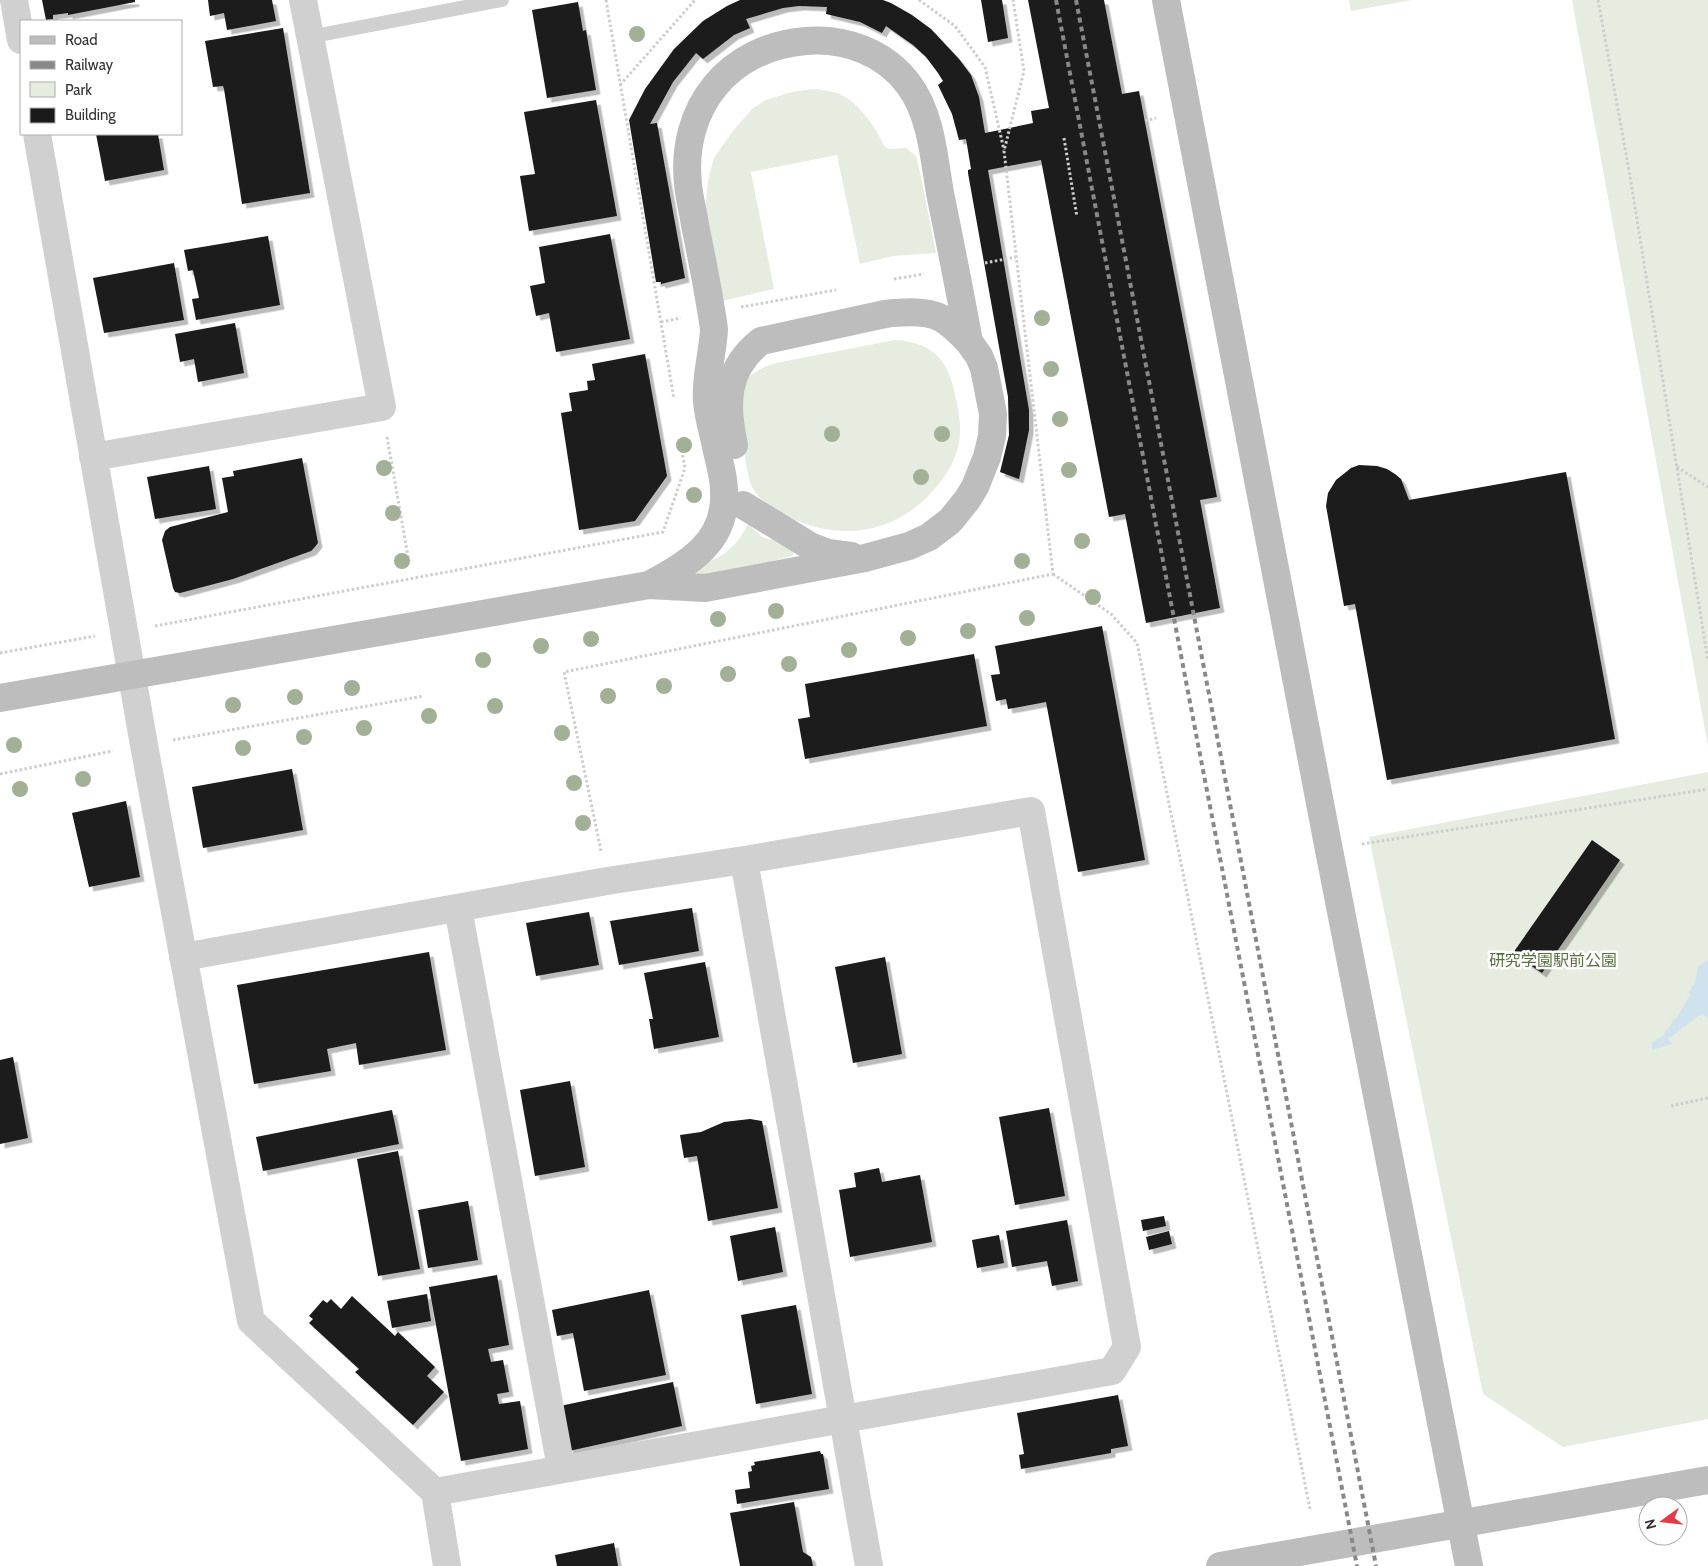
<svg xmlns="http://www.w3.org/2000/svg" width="1708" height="1566" font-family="Cabin,'Noto Sans JP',sans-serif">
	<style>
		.green { fill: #e6ecdf }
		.water { fill: #cfe2ee }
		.building { fill: #1a1a1a; filter: url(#shadow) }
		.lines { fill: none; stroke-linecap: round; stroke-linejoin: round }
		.path { stroke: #cdcdcd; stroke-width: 3; stroke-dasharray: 2.5 2.5; stroke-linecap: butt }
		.lane { stroke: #d0d0d0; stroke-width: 14 }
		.street { stroke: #d0d0d0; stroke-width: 28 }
		.secondary { stroke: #bdbdbd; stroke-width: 28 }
		.rail { stroke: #888; stroke-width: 4; stroke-dasharray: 5 4; stroke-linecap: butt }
		.tree { fill: #a2b095 }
		.labels { text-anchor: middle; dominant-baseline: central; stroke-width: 5; stroke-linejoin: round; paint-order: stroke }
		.park-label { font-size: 16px; fill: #56703f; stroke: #fff }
	</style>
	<defs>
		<filter id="shadow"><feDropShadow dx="4.5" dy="4.5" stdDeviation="0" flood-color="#0004"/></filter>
	</defs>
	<rect width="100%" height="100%" fill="#fff"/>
	<!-- green -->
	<path class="green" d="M1349,0H1412L1351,11Z
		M1572,0H1708V746Z
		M817,89C823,90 830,91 837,93C858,101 875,126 884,146L888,149L906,148L916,156L921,177L936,253L893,256L860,264L837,155L751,172L774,289L722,301L705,212L708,180L714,158L732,132L753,108L766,100L792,92L804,90Z
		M895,340C938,343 949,363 957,403C960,418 962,436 957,451C952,467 942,481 931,493C897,530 850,540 803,523C788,518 763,505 754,490C748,481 747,468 745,457C743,445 743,432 742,420C742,411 739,401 741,393C743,376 761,367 776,363Z
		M748,524L762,537L779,542L794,552L792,556L699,580L694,566C721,560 736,548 748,524Z
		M1708,772V1419L1563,1447L1483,1394L1369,837Z"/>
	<!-- water -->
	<path class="water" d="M1708,960V1018L1703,1015L1698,1016L1671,1037L1667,1038L1672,1044L1652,1050V1043L1663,1036L1667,1029L1669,1028L1674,1019H1676L1690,995L1689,992L1695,983L1698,966Z"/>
	<!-- building -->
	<path class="building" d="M42,0H135V2L68,15V13L53,15V19L46,20Z
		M208,0H272L276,21L227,30L224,13L210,16Z
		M740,0H883L891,3L912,15L931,29L959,59L971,75L979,97L985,133L1033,123L1031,111L1049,108L1028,0H1104L1122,94L1139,91L1217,497L1200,500L1220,608L1146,623L1125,514L1109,517L1041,160L988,170L1029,410V430L1019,479L1000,472L1009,435L1008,397L968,173V170L971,169L966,139L959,140L952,114L938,85L943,81L938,73L926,57L913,45L886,26L882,33L860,22L826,14L827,7L799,6L783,8L746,19L750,28L734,35L703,59L696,53L673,82L650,124L657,123L685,278L661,284V282H656L629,120L645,89L674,49L703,21L727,6Z
		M981,0H1002L1008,38L988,42Z
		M578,2L583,31L586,30L596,90L547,98L532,10Z
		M283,28L310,193L242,204L224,89L223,86L213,87L205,41Z
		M596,100L617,216L529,231L520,176L535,174L524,112Z
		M96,134H158L164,170L105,181Z
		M610,234L630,339L556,352L549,313L536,316L530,286L545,283L539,247Z
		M268,236L280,305L196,320L192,299L199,298L193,270L188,271L184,250Z
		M174,263L184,320L104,333L93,278Z
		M235,323L244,373L198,382L194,359L180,362L175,334Z
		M645,354L667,476L635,521L579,530L561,413L572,411L569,393L588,390L587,381L595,380L592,364Z
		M302,458L318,543L314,548L311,551L233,579L180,593L175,592L173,588L162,540L165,531L170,527L228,512L222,478L234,476L233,471Z
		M1359,465L1377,466L1387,469L1395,474L1401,479L1409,500L1566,472L1615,739L1387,780L1355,604L1344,606L1326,506L1328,493L1336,480L1351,468Z
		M209,466L216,509L155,519L147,477Z
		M1102,626L1145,860L1078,872L1046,702L1008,709L1006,699L996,701L991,675L1000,674L995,646Z
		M974,654L987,726L805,759L798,719L810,717L805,684Z
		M292,769L303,830L203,848L192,787Z
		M126,801L140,877L89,887L72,813Z
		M1592,840L1620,860L1542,973L1513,953Z
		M692,908L699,951L619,965L610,921Z
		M589,912L599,965L536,976L526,923Z
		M429,952L446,1050L359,1065L356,1043L327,1049L331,1071L254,1084L237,985Z
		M885,957L902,1054L853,1063L835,967Z
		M705,962L719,1037L654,1049L649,1019H653L644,973Z
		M13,1057L28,1138L0,1144V1060Z
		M570,1081L585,1167L535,1176L520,1090Z
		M1049,1108L1065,1196L1015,1205L999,1117Z
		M392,1110L399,1144L263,1171L256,1137Z
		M750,1119L762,1121L778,1208L708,1221L697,1156L684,1158L680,1135L701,1132L724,1122Z
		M398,1151L420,1269L378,1276L357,1159Z
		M879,1168L882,1182L920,1175L932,1242L850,1257L839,1190L856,1187L854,1173Z
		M468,1201L478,1260L428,1268L418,1210Z
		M1164,1216L1166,1226L1143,1231L1141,1220Z
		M1067,1220L1078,1281L1052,1286L1047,1261L1012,1267L1006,1231Z
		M775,1227L783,1272L738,1281L730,1236Z
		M1169,1231L1172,1244L1149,1250L1146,1237Z
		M999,1235L1004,1263L977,1268L972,1240Z
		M497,1275L509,1345L488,1349L491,1362L503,1360L509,1392L497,1394L499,1404L520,1401L528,1449L461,1461L429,1287Z
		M649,1290L666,1375L584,1391L573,1333L557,1336L552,1310Z
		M427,1294L431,1321L392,1328L387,1301Z
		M352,1296L395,1336L398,1332L435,1367L427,1376L444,1392L413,1425L355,1372L359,1369L309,1323L313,1319L309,1316L323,1300L327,1303L331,1299L341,1309Z
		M796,1305L812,1394L756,1404L741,1315Z
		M673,1382L682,1426L569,1451L560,1406Z
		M1118,1395L1128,1446L1111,1449V1453L1021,1469L1019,1455L1024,1454L1017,1413Z
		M820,1451L821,1454H823L829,1489L737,1504L735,1490L750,1488L748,1472L752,1471L751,1466L755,1465L754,1462Z
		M794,1502L803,1552L811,1557L813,1566H740L730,1513Z
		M614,1543L618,1566H557L555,1555Z"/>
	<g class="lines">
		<!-- path -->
		<path class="path" d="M606,0L674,399
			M919,0L955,26L985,67L1004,150
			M1598,0L1629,170L1708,661
			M620,85L695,0
			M1145,121L1156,118
			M1064,138L1077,217
			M985,263L1016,257
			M894,279L924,274
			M741,307L836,290
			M661,322L681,318
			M387,437L409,562
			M1677,467L1708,487
			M1053,574L1111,614L1137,643L1310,1509
			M155,626L663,532L685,468L682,452
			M0,653L95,636
			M173,740L424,696
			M0,774L113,751
			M1362,844L1708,789
			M601,851L564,672L1053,574L1004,151L1024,71L1013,0
			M1671,1106L1708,1098"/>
		<!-- lane -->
		<path class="lane" d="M309,37L502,0"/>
		<!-- street -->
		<path class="street" d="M14,0L21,40
			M37,134L144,745L251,1321L435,1492L447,1566
			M93,457L382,407L303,0
			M744,860L869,1566
			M458,908L561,1468
			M183,957L607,881L744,860L1031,811L1127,1347L1112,1371L435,1492"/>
		<!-- secondary -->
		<path class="secondary" d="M1166,0L1329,850L1469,1566
			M734,445C725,404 725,369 761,341L885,314C902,312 925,310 941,318C952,324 960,333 969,342
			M743,505L810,546L828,553L851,556
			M0,698L649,585L705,588L865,558L909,546L929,537L950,521L967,500L975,487L987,457L992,436L993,414L984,368L979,356L969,342C960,292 950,242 940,193C934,158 931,114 909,85C885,52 845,38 806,41C729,47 680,107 688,184C689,197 693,211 695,225C702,259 709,294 714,329C713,353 705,377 707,401C708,415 712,429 715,442C718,458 724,475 724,491C727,542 689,563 649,585
			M1220,1566L1708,1480"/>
		<!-- rail -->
		<path class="rail" d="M1056,0L1197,739L1357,1566
			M1076,0L1376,1566"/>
	</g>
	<!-- trees -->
	<g class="tree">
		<circle cx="637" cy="34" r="8"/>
		<circle cx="1042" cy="318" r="8"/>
		<circle cx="1051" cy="369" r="8"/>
		<circle cx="1060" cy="419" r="8"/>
		<circle cx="832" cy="434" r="8"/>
		<circle cx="942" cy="434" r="8"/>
		<circle cx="684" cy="445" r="8"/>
		<circle cx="384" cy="468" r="8"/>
		<circle cx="1069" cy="470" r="8"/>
		<circle cx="921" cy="477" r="8"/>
		<circle cx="694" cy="495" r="8"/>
		<circle cx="393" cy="513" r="8"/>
		<circle cx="1082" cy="541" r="8"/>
		<circle cx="402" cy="561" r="8"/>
		<circle cx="1022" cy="561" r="8"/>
		<circle cx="1093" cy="597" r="8"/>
		<circle cx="776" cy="611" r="8"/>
		<circle cx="1027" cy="618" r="8"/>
		<circle cx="718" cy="619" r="8"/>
		<circle cx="968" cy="631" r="8"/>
		<circle cx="908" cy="638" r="8"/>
		<circle cx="591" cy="639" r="8"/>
		<circle cx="541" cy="646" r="8"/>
		<circle cx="849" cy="650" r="8"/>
		<circle cx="483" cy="660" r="8"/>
		<circle cx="789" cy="664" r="8"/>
		<circle cx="728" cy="674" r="8"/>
		<circle cx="664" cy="686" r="8"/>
		<circle cx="352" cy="688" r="8"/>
		<circle cx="608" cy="696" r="8"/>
		<circle cx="295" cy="697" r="8"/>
		<circle cx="233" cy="705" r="8"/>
		<circle cx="495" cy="706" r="8"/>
		<circle cx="429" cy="716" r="8"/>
		<circle cx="364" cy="728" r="8"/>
		<circle cx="562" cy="733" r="8"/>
		<circle cx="304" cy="737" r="8"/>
		<circle cx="14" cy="745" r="8"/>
		<circle cx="243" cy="748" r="8"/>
		<circle cx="83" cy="779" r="8"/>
		<circle cx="574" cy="783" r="8"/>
		<circle cx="20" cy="789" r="8"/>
		<circle cx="583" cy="823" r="8"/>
	</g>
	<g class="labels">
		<!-- park labels -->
		<g class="park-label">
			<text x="1553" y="960">研究学園駅前公園</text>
		</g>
	</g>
	<!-- legend -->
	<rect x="20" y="20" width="162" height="115" fill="#ffffff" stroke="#adadad"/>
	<rect x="30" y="36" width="25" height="8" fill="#bdbdbd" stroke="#adadad"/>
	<text x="65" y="45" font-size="15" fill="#333333">Road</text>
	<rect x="30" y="61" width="25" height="8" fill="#888888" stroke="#adadad"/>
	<text x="65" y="70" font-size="15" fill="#333333">Railway</text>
	<rect x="30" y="82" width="25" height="15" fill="#e6ecdf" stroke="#adadad"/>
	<text x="65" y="95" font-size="15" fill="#333333">Park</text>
	<rect x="30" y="108" width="25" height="15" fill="#1a1a1a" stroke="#adadad"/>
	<text x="65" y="120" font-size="15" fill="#333333">Building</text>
	<!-- north arrow -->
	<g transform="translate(1663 1521) rotate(255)"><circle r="24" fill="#ffffff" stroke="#adadad"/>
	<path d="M0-4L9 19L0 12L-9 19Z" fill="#e63946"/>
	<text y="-8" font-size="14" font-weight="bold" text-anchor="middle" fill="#333333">N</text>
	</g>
</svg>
